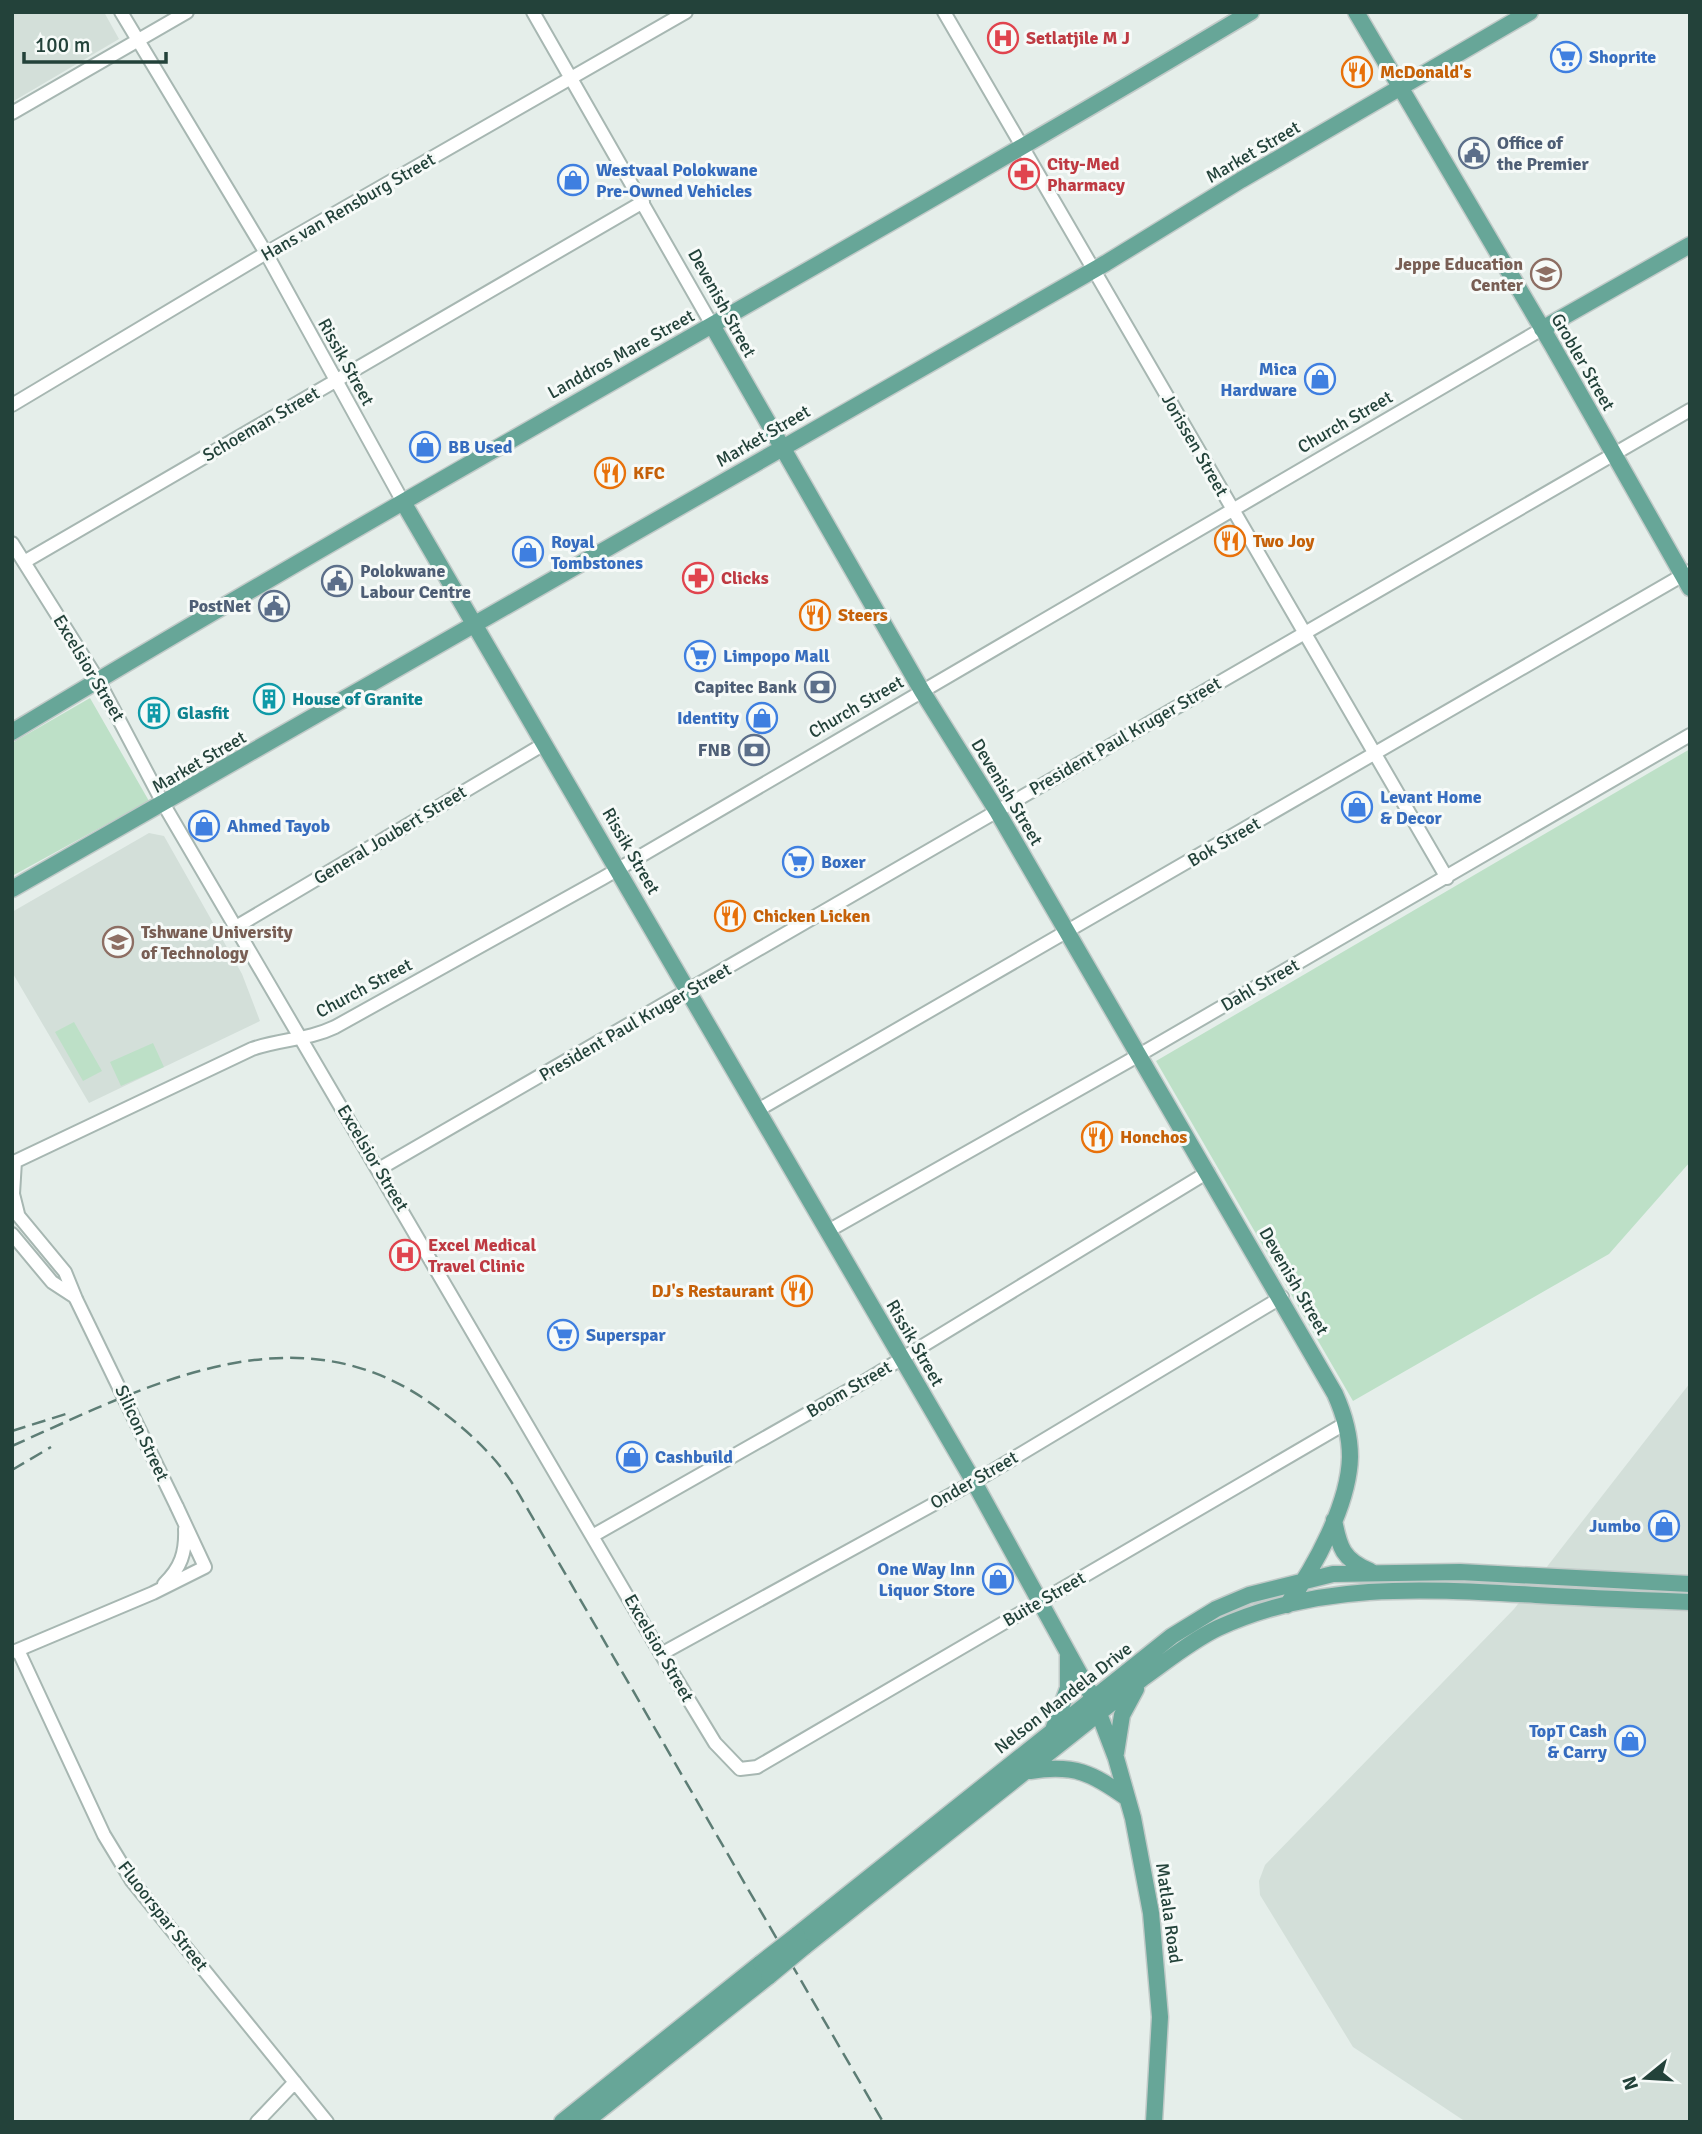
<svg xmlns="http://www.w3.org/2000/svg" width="1702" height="2134" font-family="Signika,sans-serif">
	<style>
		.built { fill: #d3dfd9 }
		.green { fill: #bde0c7 }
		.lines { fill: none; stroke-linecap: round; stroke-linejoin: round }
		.minor-casing { stroke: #a7b7b2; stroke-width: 16 }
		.major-casing { stroke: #c1cac8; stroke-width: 19 }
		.minor { stroke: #fff; stroke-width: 12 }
		.major { stroke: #67a698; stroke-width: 16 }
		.rail { stroke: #5d7d75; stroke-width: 2.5; stroke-dasharray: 14 7; stroke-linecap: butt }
		.minor-bridge-casing { stroke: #a7b7b2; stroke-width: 16; stroke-linecap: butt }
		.major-bridge-casing { stroke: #c1cac8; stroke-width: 19; stroke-linecap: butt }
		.minor-bridge { stroke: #fff; stroke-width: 12 }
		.major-bridge { stroke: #67a698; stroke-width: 16 }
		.labels { text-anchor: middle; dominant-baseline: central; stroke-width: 6; stroke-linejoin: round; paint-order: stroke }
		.health-label { font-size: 18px; font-weight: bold; fill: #be3a42; stroke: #f6faf8; text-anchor: start }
		.shop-label { font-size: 18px; font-weight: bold; fill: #366cbe; stroke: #f6faf8; text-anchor: start }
		.food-label { font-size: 18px; font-weight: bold; fill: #c56008; stroke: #f6faf8; text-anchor: start }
		.service-label { font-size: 18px; font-weight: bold; fill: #4e5e75; stroke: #f6faf8; text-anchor: end }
		.street-label { font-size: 18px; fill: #23423a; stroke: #f6faf8 }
		.education-label { font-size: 18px; font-weight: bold; fill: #785e54; stroke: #f6faf8; text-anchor: end }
		.culture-label { font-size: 18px; font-weight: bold; fill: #0d838f; stroke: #f6faf8; text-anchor: start }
	</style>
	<rect width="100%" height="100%" fill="#e5eeea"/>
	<!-- built -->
	<path class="built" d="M12,12H104L119,39L12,102Z
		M149,833L164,836L242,974L260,1021L89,1103L12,972V912Z
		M1690,1383V2122H1466L1353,2047L1260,1895L1259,1881L1265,1865L1514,1609Z"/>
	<!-- green -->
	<path class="green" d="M90,698L149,801L12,876V743Z
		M1690,749V1162L1609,1254L1353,1401L1156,1061Z
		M74,1022L102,1071L83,1081L55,1032Z
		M153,1043L164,1067L121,1086L110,1062Z"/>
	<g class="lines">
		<!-- minor casing -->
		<g class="minor-casing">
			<path id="minor" d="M121,12L266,253L403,502
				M533,12L712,325
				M944,12L1447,878
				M12,113L187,12
				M12,405L266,253L686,12
				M12,543L98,680L164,805L661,1654L715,1743L740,1769L757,1767L1346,1423
				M24,562L643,202
				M236,927L544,744
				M758,1110L1690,571
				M15,1161L13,1194L18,1214
				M12,1163L252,1049C280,1039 308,1040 335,1027L603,878L1542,329
				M379,1169L1690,410
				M12,1208L65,1272L76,1299
				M828,1231L1127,1062L1690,735
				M12,1234L52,1282L75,1297
				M594,1535L865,1381L1208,1172
				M164,1584C181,1568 186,1552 185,1529
				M18,1650L104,1835L132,1881L327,2122
				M13,1652L153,1593L205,1567L177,1507
				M661,1654L974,1482L1282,1297
				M257,2122L295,2082"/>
		</g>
		<!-- major casing -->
		<g class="major-casing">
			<path id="major" d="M1356,12L1552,345L1690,588
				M712,325L922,691L997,811L1335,1394C1344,1414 1350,1434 1350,1457C1349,1504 1315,1567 1287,1605
				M1542,329L1690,245
				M403,502L974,1482L1093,1698L1116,1758L1133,1818L1151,1913L1160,2017L1154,2122
				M12,732C421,485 841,257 1251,12
				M12,889L1106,263L1241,180L1530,12
				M1334,1520C1339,1547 1343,1560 1370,1571
				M1052,1733L1068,1688V1656
				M1116,1753L1122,1715L1136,1689
				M1030,1771C1075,1764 1092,1773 1127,1798
				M797,1935L1172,1636L1216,1609L1249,1595L1333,1574L1460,1572L1690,1584
				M804,1947L1143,1678C1167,1661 1191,1641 1218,1628C1320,1581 1428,1589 1536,1595C1587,1598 1639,1600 1690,1602
				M562,2122L761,1963
				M585,2122L769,1976"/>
		</g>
		<!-- minor -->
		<use href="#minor" class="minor"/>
		<!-- major -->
		<use href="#major" class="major"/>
		<!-- rail -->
		<path class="rail" d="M12,1431L69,1413
			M12,1446C147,1386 296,1305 433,1405C458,1423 484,1445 503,1470C516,1487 526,1507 537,1525L883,2122
			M12,1470L51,1447"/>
		<!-- minor-bridge casing -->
		<g class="minor-bridge-casing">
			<path id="minor-bridge" d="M76,1299L177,1507"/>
		</g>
		<!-- major-bridge casing -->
		<g class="major-bridge-casing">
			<path id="major-bridge" d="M761,1963L797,1935
				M769,1976L804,1947"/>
		</g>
		<!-- minor-bridge -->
		<use href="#minor-bridge" class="minor-bridge"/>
		<!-- major-bridge -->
		<use href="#major-bridge" class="major-bridge"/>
	</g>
	<!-- icons -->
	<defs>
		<g id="hospital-ring" transform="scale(1.575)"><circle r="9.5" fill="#f6faf8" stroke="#e0444e" stroke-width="1.5"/><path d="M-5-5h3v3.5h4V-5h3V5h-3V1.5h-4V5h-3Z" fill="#e0444e"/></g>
		<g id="supermarket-ring" transform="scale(1.575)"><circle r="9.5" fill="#f6faf8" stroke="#3f7fe0" stroke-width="1.5"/><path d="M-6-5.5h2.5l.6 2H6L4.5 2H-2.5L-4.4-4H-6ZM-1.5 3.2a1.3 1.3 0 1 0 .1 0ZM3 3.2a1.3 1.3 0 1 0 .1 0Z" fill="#3f7fe0"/></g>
		<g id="restaurant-ring" transform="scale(1.575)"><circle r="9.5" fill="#f6faf8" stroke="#e8710a" stroke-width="1.5"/><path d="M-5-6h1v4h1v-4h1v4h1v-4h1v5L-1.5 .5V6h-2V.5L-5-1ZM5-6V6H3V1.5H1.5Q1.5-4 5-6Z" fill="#e8710a"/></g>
		<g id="civic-ring" transform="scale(1.575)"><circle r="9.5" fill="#f6faf8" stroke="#5c6f8a" stroke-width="1.5"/><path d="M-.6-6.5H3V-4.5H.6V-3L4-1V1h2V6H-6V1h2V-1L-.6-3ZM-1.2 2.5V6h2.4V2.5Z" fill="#5c6f8a"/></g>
		<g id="pharmacy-ring" transform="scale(1.575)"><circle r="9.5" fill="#f6faf8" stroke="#e0444e" stroke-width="1.5"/><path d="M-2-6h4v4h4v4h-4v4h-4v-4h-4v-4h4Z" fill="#e0444e"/></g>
		<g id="shop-ring" transform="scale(1.575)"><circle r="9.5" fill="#f6faf8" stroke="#3f7fe0" stroke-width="1.5"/><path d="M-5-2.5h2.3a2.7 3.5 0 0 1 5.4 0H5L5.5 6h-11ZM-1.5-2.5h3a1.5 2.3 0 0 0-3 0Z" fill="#3f7fe0"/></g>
		<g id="university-ring" transform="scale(1.575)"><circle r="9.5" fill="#f6faf8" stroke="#8d6e63" stroke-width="1.5"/><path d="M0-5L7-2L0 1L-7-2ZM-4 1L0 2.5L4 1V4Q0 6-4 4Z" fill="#8d6e63"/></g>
		<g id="bank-ring" transform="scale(1.575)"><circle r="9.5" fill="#f6faf8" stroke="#5c6f8a" stroke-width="1.5"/><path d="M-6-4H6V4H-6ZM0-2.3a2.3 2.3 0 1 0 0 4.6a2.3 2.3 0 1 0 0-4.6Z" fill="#5c6f8a"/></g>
		<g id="building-ring" transform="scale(1.575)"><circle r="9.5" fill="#f6faf8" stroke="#0f9aa8" stroke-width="1.5"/><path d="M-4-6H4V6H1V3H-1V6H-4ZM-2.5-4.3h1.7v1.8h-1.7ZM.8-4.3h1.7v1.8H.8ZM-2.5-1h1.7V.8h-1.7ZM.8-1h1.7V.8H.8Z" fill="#0f9aa8"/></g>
	</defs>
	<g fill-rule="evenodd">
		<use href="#hospital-ring" x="1003" y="38"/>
		<use href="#supermarket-ring" x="1566" y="57"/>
		<use href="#restaurant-ring" x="1357" y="72"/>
		<use href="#civic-ring" x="1474" y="153"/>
		<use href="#pharmacy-ring" x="1024" y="174"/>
		<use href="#shop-ring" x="573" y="180"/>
		<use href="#university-ring" x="1546" y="274"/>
		<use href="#shop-ring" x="1320" y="379"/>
		<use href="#shop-ring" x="425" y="447"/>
		<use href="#restaurant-ring" x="610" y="473"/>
		<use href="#restaurant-ring" x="1230" y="541"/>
		<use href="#shop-ring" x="528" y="552"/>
		<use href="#pharmacy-ring" x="698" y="578"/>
		<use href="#civic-ring" x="337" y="581"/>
		<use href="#civic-ring" x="274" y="606"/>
		<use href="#restaurant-ring" x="815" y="615"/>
		<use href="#supermarket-ring" x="700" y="656"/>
		<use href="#bank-ring" x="820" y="687"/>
		<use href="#building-ring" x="269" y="699"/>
		<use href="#building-ring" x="154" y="713"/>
		<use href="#shop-ring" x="762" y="718"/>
		<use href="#bank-ring" x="754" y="750"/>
		<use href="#shop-ring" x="1357" y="807"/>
		<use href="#shop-ring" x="204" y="826"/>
		<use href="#supermarket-ring" x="798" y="862"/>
		<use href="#restaurant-ring" x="730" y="916"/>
		<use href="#university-ring" x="118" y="942"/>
		<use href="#restaurant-ring" x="1097" y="1137"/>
		<use href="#hospital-ring" x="405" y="1255"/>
		<use href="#restaurant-ring" x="797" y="1291"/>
		<use href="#supermarket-ring" x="563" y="1335"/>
		<use href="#shop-ring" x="632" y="1457"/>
		<use href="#shop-ring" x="1664" y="1526"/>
		<use href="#shop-ring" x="998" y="1579"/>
		<use href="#shop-ring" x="1630" y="1741"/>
	</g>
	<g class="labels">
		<!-- health labels -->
		<g class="health-label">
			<text x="1026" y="38">Setlatjile M J</text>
			<text x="1047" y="164">City-Med<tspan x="1047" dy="21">Pharmacy</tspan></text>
			<text x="721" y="578">Clicks</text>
			<text x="428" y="1245">Excel Medical<tspan x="428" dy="21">Travel Clinic</tspan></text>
		</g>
		<!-- shop labels -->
		<g class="shop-label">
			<text x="1589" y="57">Shoprite</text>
			<text x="596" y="170">Westvaal Polokwane<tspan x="596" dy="21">Pre-Owned Vehicles</tspan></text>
			<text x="1297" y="369" text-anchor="end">Mica<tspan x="1297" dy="21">Hardware</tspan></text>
			<text x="448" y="447">BB Used</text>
			<text x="551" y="542">Royal<tspan x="551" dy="21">Tombstones</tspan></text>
			<text x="723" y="656">Limpopo Mall</text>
			<text x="739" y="718" text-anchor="end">Identity</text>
			<text x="1380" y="797">Levant Home<tspan x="1380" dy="21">&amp; Decor</tspan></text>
			<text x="227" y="826">Ahmed Tayob</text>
			<text x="821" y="862">Boxer</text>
			<text x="586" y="1335">Superspar</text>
			<text x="655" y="1457">Cashbuild</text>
			<text x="1641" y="1526" text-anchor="end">Jumbo</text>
			<text x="975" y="1569" text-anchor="end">One Way Inn<tspan x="975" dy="21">Liquor Store</tspan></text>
			<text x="1607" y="1731" text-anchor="end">TopT Cash<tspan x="1607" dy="21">&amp; Carry</tspan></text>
		</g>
		<!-- food labels -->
		<g class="food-label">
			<text x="1380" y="72">McDonald's</text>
			<text x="633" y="473">KFC</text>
			<text x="1253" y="541">Two Joy</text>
			<text x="838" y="615">Steers</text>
			<text x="753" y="916">Chicken Licken</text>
			<text x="1120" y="1137">Honchos</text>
			<text x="774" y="1291" text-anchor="end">DJ's Restaurant</text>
		</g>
		<!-- service labels -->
		<g class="service-label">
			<text x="1497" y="143" text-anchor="start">Office of<tspan x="1497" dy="21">the Premier</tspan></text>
			<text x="360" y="571" text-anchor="start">Polokwane<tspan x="360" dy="21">Labour Centre</tspan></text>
			<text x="251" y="606">PostNet</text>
			<text x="797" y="687">Capitec Bank</text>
			<text x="731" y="750">FNB</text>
		</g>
		<!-- street labels -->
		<g class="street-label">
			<text transform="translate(1253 152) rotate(-30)">Market Street</text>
			<text transform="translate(348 207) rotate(-30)">Hans van Rensburg Street</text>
			<text transform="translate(722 303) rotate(61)">Devenish Street</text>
			<text transform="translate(621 354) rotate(-29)">Landdros Mare Street</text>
			<text transform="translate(346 362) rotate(61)">Rissik Street</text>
			<text transform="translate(1583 362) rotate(60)">Grobler Street</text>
			<text transform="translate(1345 422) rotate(-30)">Church Street</text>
			<text transform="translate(261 424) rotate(-30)">Schoeman Street</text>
			<text transform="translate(763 436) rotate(-30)">Market Street</text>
			<text transform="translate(1195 445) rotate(60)">Jorissen Street</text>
			<text transform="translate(89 668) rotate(59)">Excelsior Street</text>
			<text transform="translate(856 707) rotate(-30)">Church Street</text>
			<text transform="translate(1125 736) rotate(-30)">President Paul Kruger Street</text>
			<text transform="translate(199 762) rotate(-30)">Market Street</text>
			<text transform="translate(1007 792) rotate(59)">Devenish Street</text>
			<text transform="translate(390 835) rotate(-31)">General Joubert Street</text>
			<text transform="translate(1224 842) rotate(-30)">Bok Street</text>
			<text transform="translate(631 851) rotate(60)">Rissik Street</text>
			<text transform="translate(1260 985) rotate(-30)">Dahl Street</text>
			<text transform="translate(364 988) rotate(-28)">Church Street</text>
			<text transform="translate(635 1022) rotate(-30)">President Paul Kruger Street</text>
			<text transform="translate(373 1158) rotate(59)">Excelsior Street</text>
			<text transform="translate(1294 1281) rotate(60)">Devenish Street</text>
			<text transform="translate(915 1343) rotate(60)">Rissik Street</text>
			<text transform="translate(849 1389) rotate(-30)">Boom Street</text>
			<text transform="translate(142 1433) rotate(65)">Silicon Street</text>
			<text transform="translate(974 1480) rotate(-30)">Onder Street</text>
			<text transform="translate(1044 1599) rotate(-30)">Buite Street</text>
			<text transform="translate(659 1648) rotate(60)">Excelsior Street</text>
			<text transform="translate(1063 1698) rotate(-38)">Nelson Mandela Drive</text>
			<text transform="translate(1169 1913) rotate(82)">Matlala Road</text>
			<text transform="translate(163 1916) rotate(52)">Fluoorspar Street</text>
		</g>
		<!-- education labels -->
		<g class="education-label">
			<text x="1523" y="264">Jeppe Education<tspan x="1523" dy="21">Center</tspan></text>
			<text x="141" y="932" text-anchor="start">Tshwane University<tspan x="141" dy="21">of Technology</tspan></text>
		</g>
		<!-- culture labels -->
		<g class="culture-label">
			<text x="292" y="699">House of Granite</text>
			<text x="177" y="713">Glasfit</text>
		</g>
	</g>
	<!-- border -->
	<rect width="1702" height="2134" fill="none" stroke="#23423a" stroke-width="28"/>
	<!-- north arrow -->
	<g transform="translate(1646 2078) rotate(252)" stroke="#f6faf8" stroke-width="5" paint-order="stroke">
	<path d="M0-5L12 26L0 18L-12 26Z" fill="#23423a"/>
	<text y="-10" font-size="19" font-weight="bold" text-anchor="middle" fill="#23423a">N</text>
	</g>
	<!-- scale -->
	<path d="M24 52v10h142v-10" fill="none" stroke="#23423a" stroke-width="3.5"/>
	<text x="35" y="52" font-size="21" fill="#23423a" stroke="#f6faf8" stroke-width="5" paint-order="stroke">100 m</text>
</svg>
